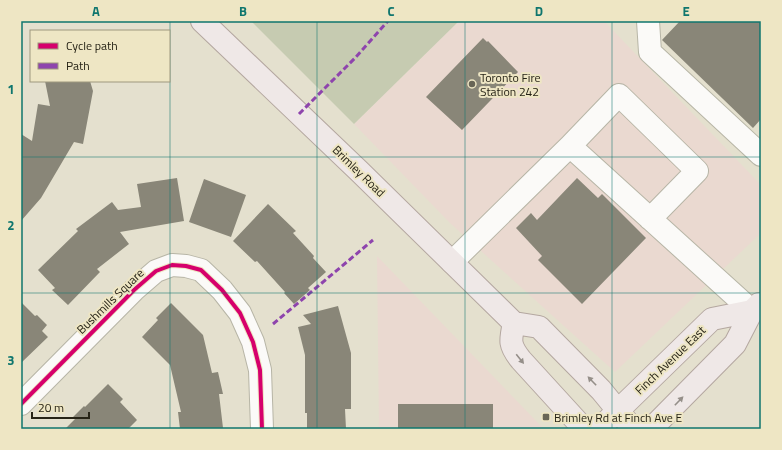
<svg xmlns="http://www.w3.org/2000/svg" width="782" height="450" font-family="'Titillium Web',sans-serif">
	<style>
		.commercial { fill: #ead9d0 }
		.forest { fill: #c6cbb1 }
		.building { fill: #898678 }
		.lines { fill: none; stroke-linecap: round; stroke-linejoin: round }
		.minor-casing { stroke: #b7b5a6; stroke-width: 24 }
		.major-casing { stroke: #b4a7a0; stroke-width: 24 }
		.minor { stroke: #fbfaf8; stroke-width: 22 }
		.major { stroke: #efe8e7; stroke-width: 22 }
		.quiet { stroke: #8e44ad; stroke-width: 3; stroke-dasharray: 6 3; stroke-linecap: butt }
		.cycleway-casing { stroke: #eee6c4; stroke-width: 6 }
		.cycleway { stroke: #d6006c; stroke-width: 4 }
		.oneway { fill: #958f89 }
		.grid { fill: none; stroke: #0f766e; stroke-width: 1; stroke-opacity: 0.55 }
		.poi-dot { fill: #686556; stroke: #eee6c4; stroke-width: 1.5 }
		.labels { text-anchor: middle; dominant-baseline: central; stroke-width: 4; stroke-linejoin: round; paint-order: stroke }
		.poi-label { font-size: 12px; fill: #262316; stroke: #eee6c4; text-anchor: start }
		.street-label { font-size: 12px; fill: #262316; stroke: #eee6c4 }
		.neatline { fill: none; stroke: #0f766e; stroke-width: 1.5 }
		.grid-label { font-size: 13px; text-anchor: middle; font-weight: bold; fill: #0f766e }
	</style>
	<rect width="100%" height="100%" fill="#e4e0ce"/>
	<!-- commercial -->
	<path class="commercial" d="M459,21H604L761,185V233L615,372L450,223L354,124Z
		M377,256L543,428L542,429H379Z"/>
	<!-- forest -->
	<path class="forest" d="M251,21H459L354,124Z"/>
	<!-- building -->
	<path class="building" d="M680,21H761V119L753,128L662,40Z
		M483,38L487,42L488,41L518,72L462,130L426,97Z
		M45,81H90L93,91L83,144L74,142L41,198L21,221V134L32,141L38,104L50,106Z
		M177,178L184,221L120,232L129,244L97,269L100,272L68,305L52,290L55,288L38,270L78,231L76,229L112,202L118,210L141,207L137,184Z
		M577,178L598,198L602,194L646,238L582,304L538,260L542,256L516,228L531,213L537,220Z
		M204,179L246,195L231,237L189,222Z
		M268,204L296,231L293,233L314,256L313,258L326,272L308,288L310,290L294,304L284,293L285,292L257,261L255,262L233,241Z
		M21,302L35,316L37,315L47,325L42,331L48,337L21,363Z
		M171,303L203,335L212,373L218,372L223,394H219L223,428L180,429L178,412H181L170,365L142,337L158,320L156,318Z
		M338,306L351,353V409H345L346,429H307V413H305V355L298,327L311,324L303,315Z
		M108,384L123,399L120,402L137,420L128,429H65L75,419L73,417L84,406L85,407Z
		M398,404H493V429H398Z"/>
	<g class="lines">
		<!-- minor casing -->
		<g class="minor-casing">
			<path id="minor" d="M648,21L650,52L761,155
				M570,146L619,95L697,171L650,219
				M452,262L570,146L752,311
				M21,404L134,290L156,271L172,265L186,266L201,270L222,290L240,313L253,342L260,370L262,429"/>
		</g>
		<!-- major casing -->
		<g class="major-casing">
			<path id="major" d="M202,21L359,171L514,323L539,327L601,390L633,429
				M514,323C510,341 509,345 521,360L584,429
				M599,429L712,319L752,311
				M651,429L735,344L752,311L759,304"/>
		</g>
		<!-- minor -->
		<use href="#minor" class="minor"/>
		<!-- major -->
		<use href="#major" class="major"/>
		<!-- quiet -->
		<path class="quiet" d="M299,114L355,58L388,21
			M273,324L373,240"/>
		<!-- cycleway casing -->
		<g class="cycleway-casing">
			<path id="cycleway" d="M21,404L134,290L156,271L172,265L186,266L201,270L222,290L240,313L253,342L260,370L262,429"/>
		</g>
		<!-- cycleway -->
		<use href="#cycleway" class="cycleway"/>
	</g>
	<!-- one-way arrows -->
	<defs><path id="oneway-solid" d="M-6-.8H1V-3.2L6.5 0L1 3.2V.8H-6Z"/></defs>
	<g class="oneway">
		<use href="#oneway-solid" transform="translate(520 359) rotate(51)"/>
		<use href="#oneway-solid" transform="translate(592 381) rotate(-134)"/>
		<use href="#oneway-solid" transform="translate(679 401) rotate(-46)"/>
	</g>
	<!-- grid -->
	<path class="grid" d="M170,21V429M317,21V429M465,21V429M612,21V429M21,157H761M21,293H761"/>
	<!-- markers -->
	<g class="poi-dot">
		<circle cx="472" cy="84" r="4"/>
		<rect x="542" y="413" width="8" height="8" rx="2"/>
	</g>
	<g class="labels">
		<!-- poi labels -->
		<g class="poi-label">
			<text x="480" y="77">Toronto Fire<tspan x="480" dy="14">Station 242</tspan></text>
			<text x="554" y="417">Brimley Rd at Finch Ave E</text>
		</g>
		<!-- street labels -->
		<g class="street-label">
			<text transform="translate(359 171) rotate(44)">Brimley Road</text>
			<text transform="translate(110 301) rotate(-44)">Bushmills Square</text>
			<text transform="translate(670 360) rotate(-44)">Finch Avenue East</text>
		</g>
	</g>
	<!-- border -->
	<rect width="782" height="450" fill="none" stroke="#eee6c4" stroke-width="44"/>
	<!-- legend -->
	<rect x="30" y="30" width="140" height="52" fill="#eee6c4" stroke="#9e987e"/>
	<rect x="38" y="43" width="20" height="6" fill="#d6006c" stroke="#9e987e"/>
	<text x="66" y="50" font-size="12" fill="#262316">Cycle path</text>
	<rect x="38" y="63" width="20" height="6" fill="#8e44ad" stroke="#9e987e"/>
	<text x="66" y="70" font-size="12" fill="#262316">Path</text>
	<!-- scale -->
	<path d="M32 412v6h57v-6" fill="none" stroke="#262316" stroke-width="2"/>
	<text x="38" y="412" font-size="12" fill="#262316" stroke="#eee6c4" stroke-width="3" paint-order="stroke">20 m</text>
	<rect x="22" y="22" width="738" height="406" class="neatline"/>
	<g class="grid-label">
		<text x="96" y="16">A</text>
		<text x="243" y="16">B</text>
		<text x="391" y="16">C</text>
		<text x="539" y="16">D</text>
		<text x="686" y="16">E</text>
		<text x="11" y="94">1</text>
		<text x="11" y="230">2</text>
		<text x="11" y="365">3</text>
	</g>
</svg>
